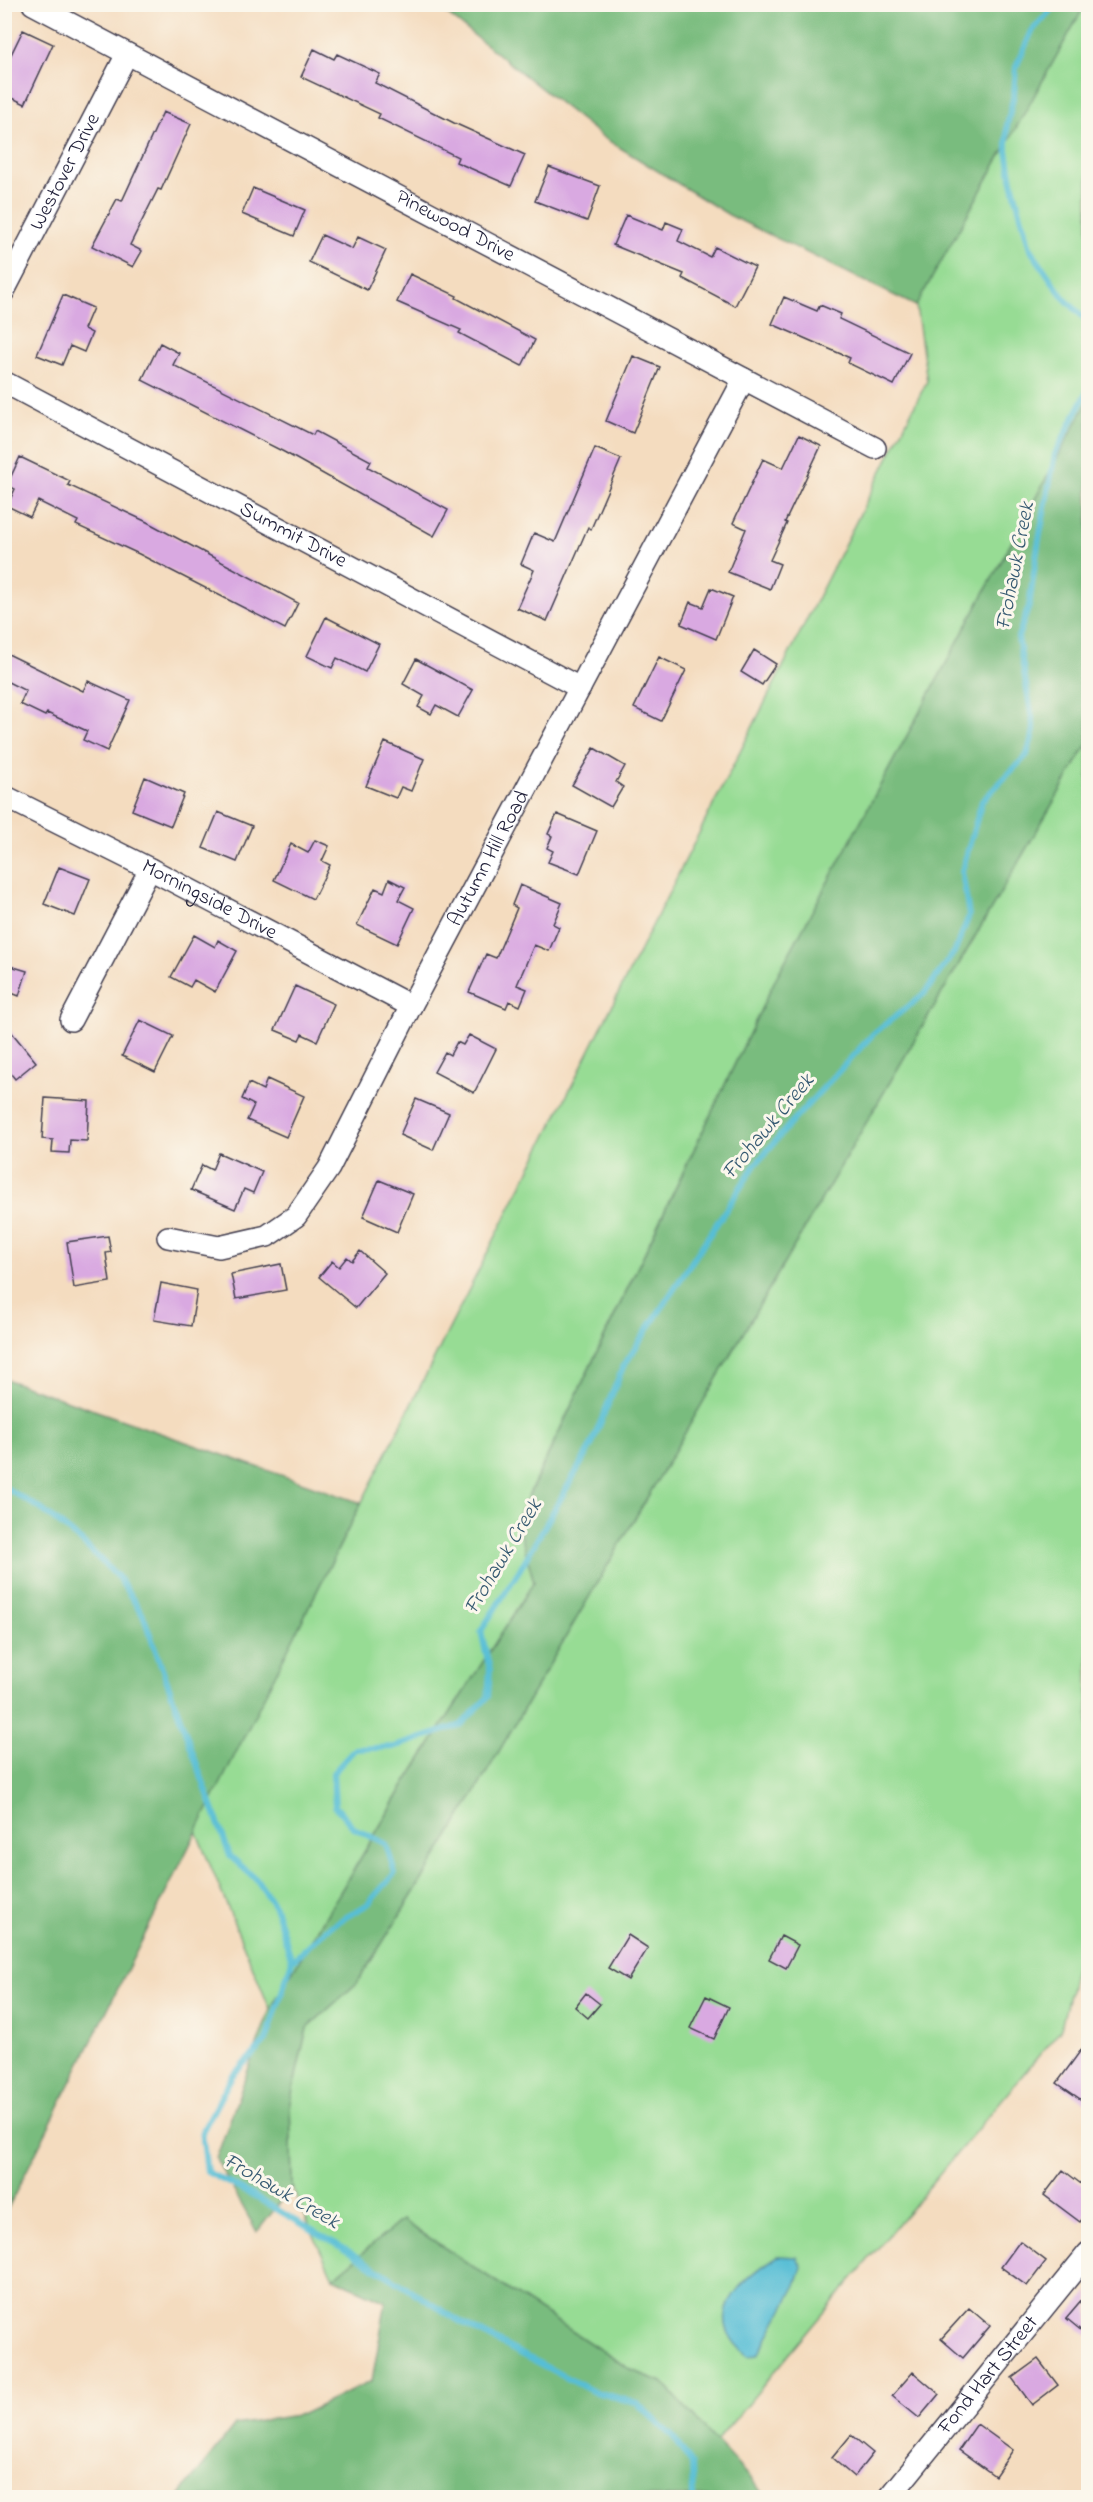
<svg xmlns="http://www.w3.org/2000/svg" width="1093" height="2502" font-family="'Indie Flower',sans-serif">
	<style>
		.green { fill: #97dc94; stroke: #5c7f68; stroke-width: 1.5 }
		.forest { fill: #79bc7e; stroke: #4e6f5c; stroke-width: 1.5 }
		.water { fill: #57bed5; stroke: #3c7088; stroke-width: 1.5 }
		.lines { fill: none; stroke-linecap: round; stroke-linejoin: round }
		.stream { stroke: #57bed5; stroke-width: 6 }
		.building { fill: #d9a9e1 }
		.minor-casing { stroke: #423e4f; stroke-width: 24 }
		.minor { stroke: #fff; stroke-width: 21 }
		.labels { text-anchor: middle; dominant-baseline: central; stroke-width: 6; stroke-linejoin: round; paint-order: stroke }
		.street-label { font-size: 21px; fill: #22223b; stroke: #fbf7ec }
		.water-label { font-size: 22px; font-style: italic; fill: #355971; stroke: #fbf7ec }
	</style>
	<rect width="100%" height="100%" fill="#fbf7ec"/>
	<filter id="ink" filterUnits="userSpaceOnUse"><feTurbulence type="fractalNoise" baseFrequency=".0167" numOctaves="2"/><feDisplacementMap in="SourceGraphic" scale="12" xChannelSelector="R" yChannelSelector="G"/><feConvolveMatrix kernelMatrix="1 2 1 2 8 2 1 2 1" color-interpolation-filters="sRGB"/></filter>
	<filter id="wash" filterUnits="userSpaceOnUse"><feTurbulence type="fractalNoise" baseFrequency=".008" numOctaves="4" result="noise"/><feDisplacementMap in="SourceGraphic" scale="24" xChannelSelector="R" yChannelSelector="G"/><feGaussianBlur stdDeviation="1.35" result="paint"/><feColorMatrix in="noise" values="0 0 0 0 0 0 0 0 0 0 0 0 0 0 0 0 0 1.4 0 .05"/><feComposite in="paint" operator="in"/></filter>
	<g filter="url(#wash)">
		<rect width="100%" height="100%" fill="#f4dcbf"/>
		<!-- green -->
		<path class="green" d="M1085,5H1088V401L776,978L517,1519L534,1582L407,1781L270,2009L196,1831L927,381L916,306Z
			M1088,743V1924L1084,1930L1061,2029L716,2442L662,2382L631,2370L402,2220L333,2278L292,2187L290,2102L307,2028L357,1983L450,1835Z"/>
		<!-- forest -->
		<path class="forest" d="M438,5H1085L916,306L729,215L604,138L442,10Z
			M1088,401V743L450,1835L357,1983L307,2028L290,2102L292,2187L257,2232L216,2159L270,2009L407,1781L534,1582L517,1520L776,978Z
			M5,1379L361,1503L5,2214L4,1379Z
			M402,2220L631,2370L662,2382L767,2497H178L235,2425L303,2414L372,2381L386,2302L333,2278Z"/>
		<!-- water -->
		<path class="water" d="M778,2256L797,2257L802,2267L796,2285L758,2355L748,2356C699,2317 740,2280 778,2256Z"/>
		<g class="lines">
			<!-- stream -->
			<path class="stream" d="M1056,4L1032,31L1016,67L1014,94L1007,125V150L1012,182L1030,249L1063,297L1088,322
				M4,1487L41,1509L81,1541L118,1577L143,1615L230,1856L257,1880L275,1907L292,1961
				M693,2498L692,2464L674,2438L637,2403L592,2391L464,2324L350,2252L252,2195L207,2172L202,2132L232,2076L266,2041L292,1961L328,1928L368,1904L395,1873L386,1844L354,1828L335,1806L333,1773L355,1749L394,1747L461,1725L488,1697L490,1670L481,1631L520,1569L591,1446L623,1367L755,1165L790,1124L874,1033L924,994L955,951L969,916L962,871L982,801L1027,755L1034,730L1018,637L1029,606L1038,545L1055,454L1088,390"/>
		</g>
		<g id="blocks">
			<!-- building -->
			<path class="building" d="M23,30L53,44L25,104L4,94V69Z
				M314,49L334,59L337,54L380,74L375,83L454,123L525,155L511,186L456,162L458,157L378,118L380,114L301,77Z
				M163,112L191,124L161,190L158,189L130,245L142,251L133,267L92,246L117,199L122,201Z
				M549,167L600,186L587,221L535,201Z
				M253,188L305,210L294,236L242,214Z
				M626,215L663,230L666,222L683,229L678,241L710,257L715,247L755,267L735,306L682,278L684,274L613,245Z
				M322,235L352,249L358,237L386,250L367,290L309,262Z
				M410,274L457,296L456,298L535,340L522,366L459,333L461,330L397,302Z
				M63,295L93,308L84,329L92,333L84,352L70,346L62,365L37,355Z
				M784,297L817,311L820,305L841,314L839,319L910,353L894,385L848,363L850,358L772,324Z
				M160,343L179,353L173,365L313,435L315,431L371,461L368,467L448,510L434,536L284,452L142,380Z
				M633,356L660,367L633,433L606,421Z
				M799,435L821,446L785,522L787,523L770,560L780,564L770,589L728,572L746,529L733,523L763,459L783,468Z
				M595,448L621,459L591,529L588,527L547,621L517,608L534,570L521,564L534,533L555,542Z
				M20,457L70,481L68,485L147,522L298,603L285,629L139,554L76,525L78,521L38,501L30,517L7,506L15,489L7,485Z
				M711,588L733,597L716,639L681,624L690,602L703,607Z
				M326,617L379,644L365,672L337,658L332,668L307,656Z
				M754,650L776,664L762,685L741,672Z
				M4,652L83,691L88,681L130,700L107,751L83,740L87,731L47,713L45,716L20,704L26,691L4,680Z
				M659,657L686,670L661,721L634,708Z
				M416,659L473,690L458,717L436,705L431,714L418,707L424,696L403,684Z
				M385,742L424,759L411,791L401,787L396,798L366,786Z
				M594,748L625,766L616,782L623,787L611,807L572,785Z
				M145,777L184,794L171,826L132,810Z
				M218,812L252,826L237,862L203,848Z
				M557,814L597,831L579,874L548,862L553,851L547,848L552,836L548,834Z
				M315,840L329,846L322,861L330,865L313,899L274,880L291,844L308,853Z
				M59,867L90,879L75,916L44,904Z
				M389,879L405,887L398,900L414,908L397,944L357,925L375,888L384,892Z
				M520,885L562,903L553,924L559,927L549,951L534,945L517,985L527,989L520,1006L509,1001L506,1008L469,992L486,954L496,958L517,908L512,905Z
				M194,935L215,947L218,940L237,951L215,992L194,980L190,987L171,977Z
				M4,964L27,971L19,996L4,990Z
				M295,986L334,1004L317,1041L302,1034L299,1040L275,1030Z
				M140,1020L173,1036L155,1072L122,1056Z
				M4,1023L36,1062L15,1079L4,1065Z
				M469,1035L496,1049L474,1093L434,1072L445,1052L450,1055L457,1042L463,1045Z
				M267,1079L304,1096L286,1137L247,1120L254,1105L242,1099L249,1083L263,1090Z
				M45,1098L89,1101L87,1141L70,1140L69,1153L52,1152L53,1140L42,1139Z
				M416,1099L449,1113L433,1150L400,1135Z
				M219,1153L262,1172L253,1193L244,1189L235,1209L191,1190L202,1165L212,1170Z
				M379,1180L413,1194L397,1232L363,1217Z
				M108,1236L111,1252L106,1253L110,1282L74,1288L67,1242Z
				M360,1251L385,1273L356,1308L319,1277L332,1261L339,1267L347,1257L352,1261Z
				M281,1264L286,1290L236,1299L231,1274Z
				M161,1283L197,1290L191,1326L154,1320Z
				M628,1935L648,1948L628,1980L608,1968Z
				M781,1936L798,1945L786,1968L769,1959Z
				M586,1993L600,2004L588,2018L575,2007Z
				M706,1996L729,2007L714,2039L690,2028Z
				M1089,2039V2105L1057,2083Z
				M1063,2170L1089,2190V2211L1080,2222L1044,2195Z
				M1020,2241L1046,2261L1027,2286L1001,2267Z
				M1089,2291V2337L1066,2318Z
				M969,2308L990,2326L963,2358L941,2339Z
				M1038,2359L1058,2385L1032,2405L1012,2378Z
				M913,2372L939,2394L919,2418L892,2396Z
				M977,2424L1013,2450L995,2476L959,2450Z
				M851,2435L873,2453L854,2477L832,2458Z"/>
		</g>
	</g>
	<g filter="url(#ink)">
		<use href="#blocks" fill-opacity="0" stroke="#423e4f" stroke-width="1.5"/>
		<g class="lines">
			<!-- minor casing -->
			<g class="minor-casing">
				<g id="minor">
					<path id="s1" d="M33,4L875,448"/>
					<path id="s2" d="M4,291L127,54"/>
					<path id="s3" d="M4,382L580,688"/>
					<path id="s4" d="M4,796L150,869L411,1006"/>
					<path d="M71,1020L150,869"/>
					<path id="s5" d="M168,1237L219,1247L267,1236L296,1216L329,1168L411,1006L744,379"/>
					<path id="s6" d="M889,2498L1088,2253"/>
				</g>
			</g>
			<!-- minor -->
			<use href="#minor" class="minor"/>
		</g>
	</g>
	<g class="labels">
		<!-- street labels -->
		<g class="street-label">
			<text stroke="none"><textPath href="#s2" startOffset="134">Westover Drive</textPath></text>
			<text stroke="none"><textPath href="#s1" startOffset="477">Pinewood Drive</textPath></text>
			<text stroke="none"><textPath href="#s3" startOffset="327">Summit Drive</textPath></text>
			<text stroke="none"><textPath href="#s5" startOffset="543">Autumn Hill Road</textPath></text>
			<text stroke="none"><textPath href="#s4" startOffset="230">Morningside Drive</textPath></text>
			<text stroke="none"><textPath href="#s6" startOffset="158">Fond Hart Street</textPath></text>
		</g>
		<!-- water labels -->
		<g class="water-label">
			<text transform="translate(1016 566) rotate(-79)">Frohawk Creek</text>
			<text transform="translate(769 1127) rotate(-50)">Frohawk Creek</text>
			<text transform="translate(504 1557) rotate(-59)">Frohawk Creek</text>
			<text transform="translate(281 2192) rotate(30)">Frohawk Creek</text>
		</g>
	</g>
	<!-- margin -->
	<rect width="1093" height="2502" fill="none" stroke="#fbf7ec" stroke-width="24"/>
</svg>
